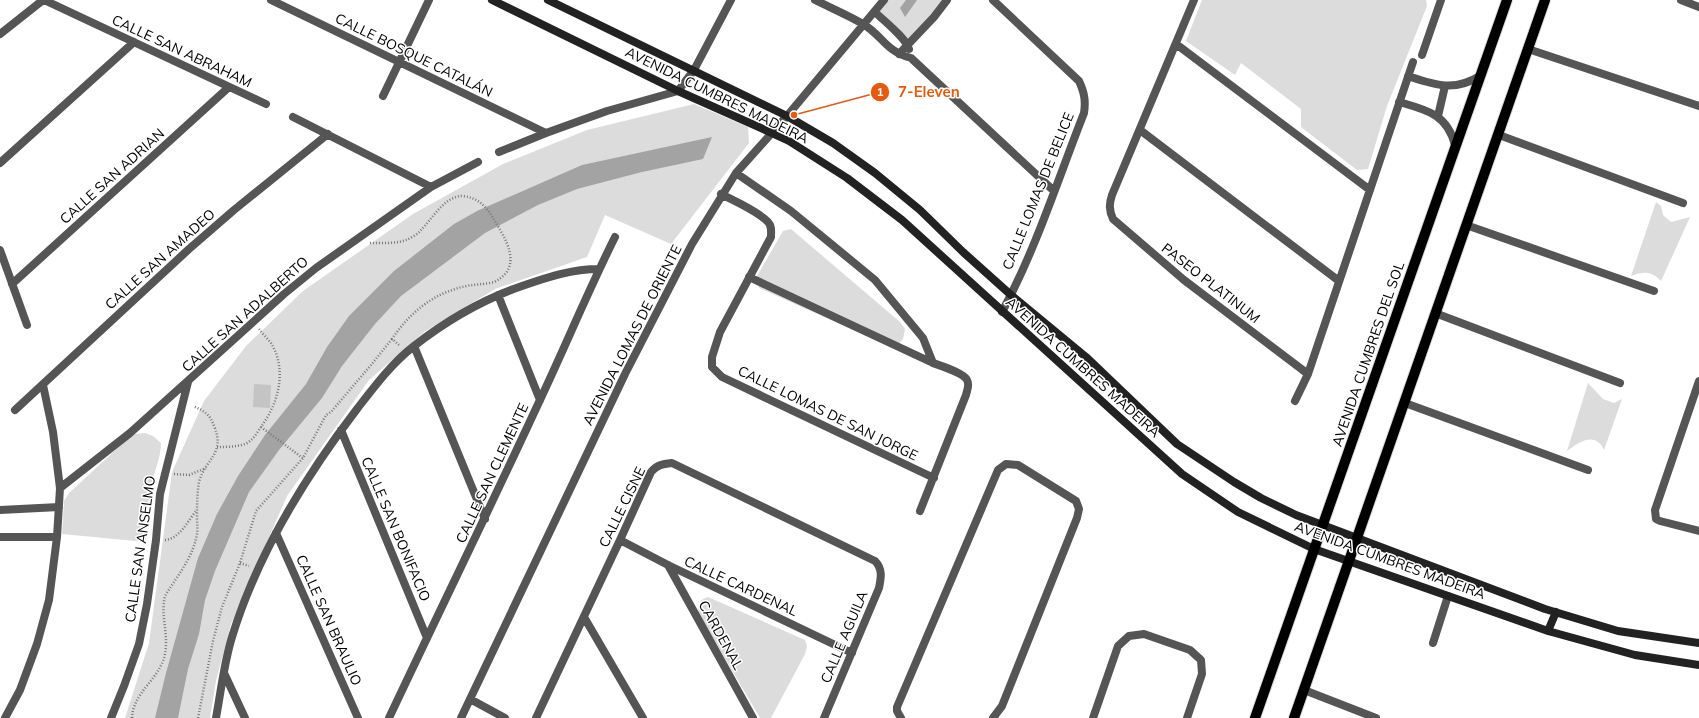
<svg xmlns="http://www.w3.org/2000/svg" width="1699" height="718" font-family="Mulish,sans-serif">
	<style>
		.green { fill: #dcdcdc }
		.water { fill: #a3a3a3 }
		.building { fill: #c4c4c4 }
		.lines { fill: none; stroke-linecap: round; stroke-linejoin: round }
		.primary-casing { stroke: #dbdbdb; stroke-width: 12 }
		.path { stroke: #777; stroke-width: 2.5; stroke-dasharray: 1 2; stroke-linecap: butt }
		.street { stroke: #555; stroke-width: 8 }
		.secondary { stroke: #222; stroke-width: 8 }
		.primary { stroke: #000; stroke-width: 10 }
		.labels { text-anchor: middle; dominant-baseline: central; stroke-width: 3; stroke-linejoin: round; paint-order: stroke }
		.street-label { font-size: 14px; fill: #000; stroke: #fff }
		.leader { fill: none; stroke: #e8590c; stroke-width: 1.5 }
		.callout-dot { fill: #e8590c; stroke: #fff; stroke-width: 1.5 }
		.mark-label { font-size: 12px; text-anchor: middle; font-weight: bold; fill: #fff }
		.callout-label { font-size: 15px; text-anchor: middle; font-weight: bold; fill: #e8590c; stroke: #fff; stroke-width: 3; stroke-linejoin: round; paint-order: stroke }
	</style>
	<rect width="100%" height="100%" fill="#fff"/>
	<!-- green -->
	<path class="green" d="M884,0H944L908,45L875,12Z
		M1202,0H1426L1427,6L1387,106L1368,169L1357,170L1301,127V109L1241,63L1235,75L1186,41Z
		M694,104L748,127L749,143L671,244L605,215L587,257L495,289L424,332L369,380L287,496L231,624L216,681L210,718H125L149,643L172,472L204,401L246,346L303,291L413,214L503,164L587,130Z
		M1656,202L1661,206L1663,215L1671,222L1690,217L1661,281C1652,271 1643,271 1631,276Z
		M791,229L900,322L905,329L903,339L897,346H889L759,288L757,276L783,231Z
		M1588,383L1603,399L1614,403L1622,399L1604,450C1595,431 1579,442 1567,451Z
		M145,433L153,436L161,443C161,456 155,470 152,483C148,502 145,522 146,542L62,534L64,501L69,493L122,444L135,434Z
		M708,597L805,640L807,646L805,654L771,718H760L699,614C697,606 699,599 708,597Z"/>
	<!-- water -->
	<path class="water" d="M906,0H917L905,17L900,8Z
		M712,137L703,159L642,172L577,189L538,205L485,233L401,296L375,324L342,366L322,398L279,450L249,492L215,571L205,600L199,634L188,669L178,718H155L166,673L198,558L217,514L238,476L265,435L306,384L327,347L349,316L394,271L454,224L477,211L582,165Z"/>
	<!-- building -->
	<path class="building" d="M254,384L271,385L270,408L253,407Z"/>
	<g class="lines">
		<!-- primary casing -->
		<g class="primary-casing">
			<path id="primary" d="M1255,718L1507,0
				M1294,718L1545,0"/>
		</g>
		<!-- path -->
		<path class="path" d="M370,243C382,243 395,244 406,240C411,238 418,234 421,230C432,219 445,196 462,196C477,197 486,206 493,218C505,238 525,267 494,282C487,284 480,284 473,285C462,286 448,291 438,296C419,306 404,321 392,339L399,345
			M261,427L304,459
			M217,447C226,447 236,447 245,444C253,441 258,431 263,424C279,401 287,369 271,343C267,338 262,333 259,329
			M174,474L189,475L206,468
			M165,540C180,539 188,520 197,510
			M240,563L249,566
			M132,718C133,693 157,681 164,658C170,637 160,616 165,596C177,576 193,558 197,534C198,529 197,524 197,519C197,506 197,494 199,482C205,459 226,454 214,426C210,414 204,411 193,406
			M198,718L213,641L222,607L240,563L256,511L303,458L326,415L331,412L371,365L392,339"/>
		<!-- street -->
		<path class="street" d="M44,0L266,104
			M271,0L546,133
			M815,0C831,8 848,15 863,24C883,36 885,51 911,58L1054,191
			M993,0L1079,81C1084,92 1086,100 1084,113C1058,179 1036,249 1002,312
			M1194,0L1112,195C1109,204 1109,210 1113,219L1184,280L1308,374
			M1681,0L1699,7
			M875,12C885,22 905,37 909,49
			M0,34L43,0
			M1176,44L1370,190
			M1528,49L1699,106
			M899,54L934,17L947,0
			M1422,55L1441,0
			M1408,76C1435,85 1454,92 1480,76
			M383,96L429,0
			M1399,102C1427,110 1447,114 1455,145
			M1438,116L1445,86
			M293,117L431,187
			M1140,130L1339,281
			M1499,135L1683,203
			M499,152L546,133L607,111L678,91L694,70L731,0
			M0,163L134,42
			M736,173L791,211L875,280L923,338L933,363
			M721,194C734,201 758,211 768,222C772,226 771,231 771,237L720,332L712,357V367L722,377L934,478
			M1466,225L1654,291
			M0,250L27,325
			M749,277L933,363C941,366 964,373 967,380C970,385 967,390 966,395L920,511
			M12,284L229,87
			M498,295L540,400
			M1435,313L1620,383
			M414,346L485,519
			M1699,381L1655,510L1656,519L1660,521L1699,531
			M1295,401L1308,374L1413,62
			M1405,403L1588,470
			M15,410L189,249L234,210L328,134
			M341,430L427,638
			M60,488L130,433L284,294L316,268L431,187L478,162
			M0,510L59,507
			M276,533L358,718
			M0,537H57
			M620,540L668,565L852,653
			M668,565L753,718
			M584,617L643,718
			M1433,643L1448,596
			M224,673L245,718
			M1304,690L1376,718
			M470,699L505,718
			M5,718L20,690L37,644L49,600L57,537L60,488L53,432L43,385
			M111,718L124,686L139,644L147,604L156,540L160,494L188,382
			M216,718C221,691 224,663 232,637C257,555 305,477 357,409C374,387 392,363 414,346C446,321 484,299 522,286C548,277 572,269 599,269
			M389,718C439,612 490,508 539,402C565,347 588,291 615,237
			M461,718L625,374L692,244L736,173L787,116L884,0
			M536,718L620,540L651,472C657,465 662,464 672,463L875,561C883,569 881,578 879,588L824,718
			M901,718L897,711V707L998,470L1006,464L1018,465L1076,501L1079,509L1077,518L1002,706L993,718
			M1093,718L1118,646L1129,636L1144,634L1190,650L1201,660L1202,674L1187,718"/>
		<!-- secondary -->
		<path class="secondary" d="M492,0L678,91L772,133L789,141L847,178L902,220L1182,474L1238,512L1314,549L1548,631L1635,655L1699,665
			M548,0L787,116L833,143L875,173L920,210L963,252L1011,295L1086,357L1177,444L1234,482L1261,498L1296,515L1545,609L1618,631L1699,643
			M1548,631L1556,612"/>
		<!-- primary -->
		<use href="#primary" class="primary"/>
	</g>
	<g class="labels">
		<!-- street labels -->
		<g class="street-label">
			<text transform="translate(182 51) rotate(25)">CALLE SAN ABRAHAM</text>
			<text transform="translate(414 55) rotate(26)">CALLE BOSQUE CATALÁN</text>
			<text transform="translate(717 95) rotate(26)">AVENIDA CUMBRES MADEIRA</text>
			<text transform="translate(112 176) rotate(-42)">CALLE SAN ADRIAN</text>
			<text transform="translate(1038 191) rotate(-68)">CALLE LOMAS DE BELICE</text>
			<text transform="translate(160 259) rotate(-42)">CALLE SAN AMADEO</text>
			<text transform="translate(1211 283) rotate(38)">PASEO PLATINUM</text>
			<text transform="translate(245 314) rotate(-42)">CALLE SAN ADALBERTO</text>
			<text transform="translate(632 335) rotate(-63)">AVENIDA LOMAS DE ORIENTE</text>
			<text transform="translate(1368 354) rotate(-71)">AVENIDA CUMBRES DEL SOL</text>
			<text transform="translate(1083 367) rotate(42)">AVENIDA CUMBRES MADEIRA</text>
			<text transform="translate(828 413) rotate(26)">CALLE LOMAS DE SAN JORGE</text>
			<text transform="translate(492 473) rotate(-65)">CALLE SAN CLEMENTE</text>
			<text transform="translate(622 507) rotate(-64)">CALLE CISNE</text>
			<text transform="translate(396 529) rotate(67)">CALLE SAN BONIFACIO</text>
			<text transform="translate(140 549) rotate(-82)">CALLE SAN ANSELMO</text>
			<text transform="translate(1390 560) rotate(20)">AVENIDA CUMBRES MADEIRA</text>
			<text transform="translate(741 586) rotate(25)">CALLE CARDENAL</text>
			<text transform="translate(329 620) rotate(66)">CALLE SAN BRAULIO</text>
			<text transform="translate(721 635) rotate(61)">CARDENAL</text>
			<text transform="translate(844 637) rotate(-67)">CALLE AGUILA</text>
		</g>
	</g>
	<!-- callouts -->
	<path class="leader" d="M794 115L880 92"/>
	<g class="callout-dot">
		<circle cx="794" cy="115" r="4"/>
		<circle cx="880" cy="92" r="10"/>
	</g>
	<g class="mark-label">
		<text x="880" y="96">1</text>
	</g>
	<g class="callout-label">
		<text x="929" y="97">7-Eleven</text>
	</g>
</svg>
